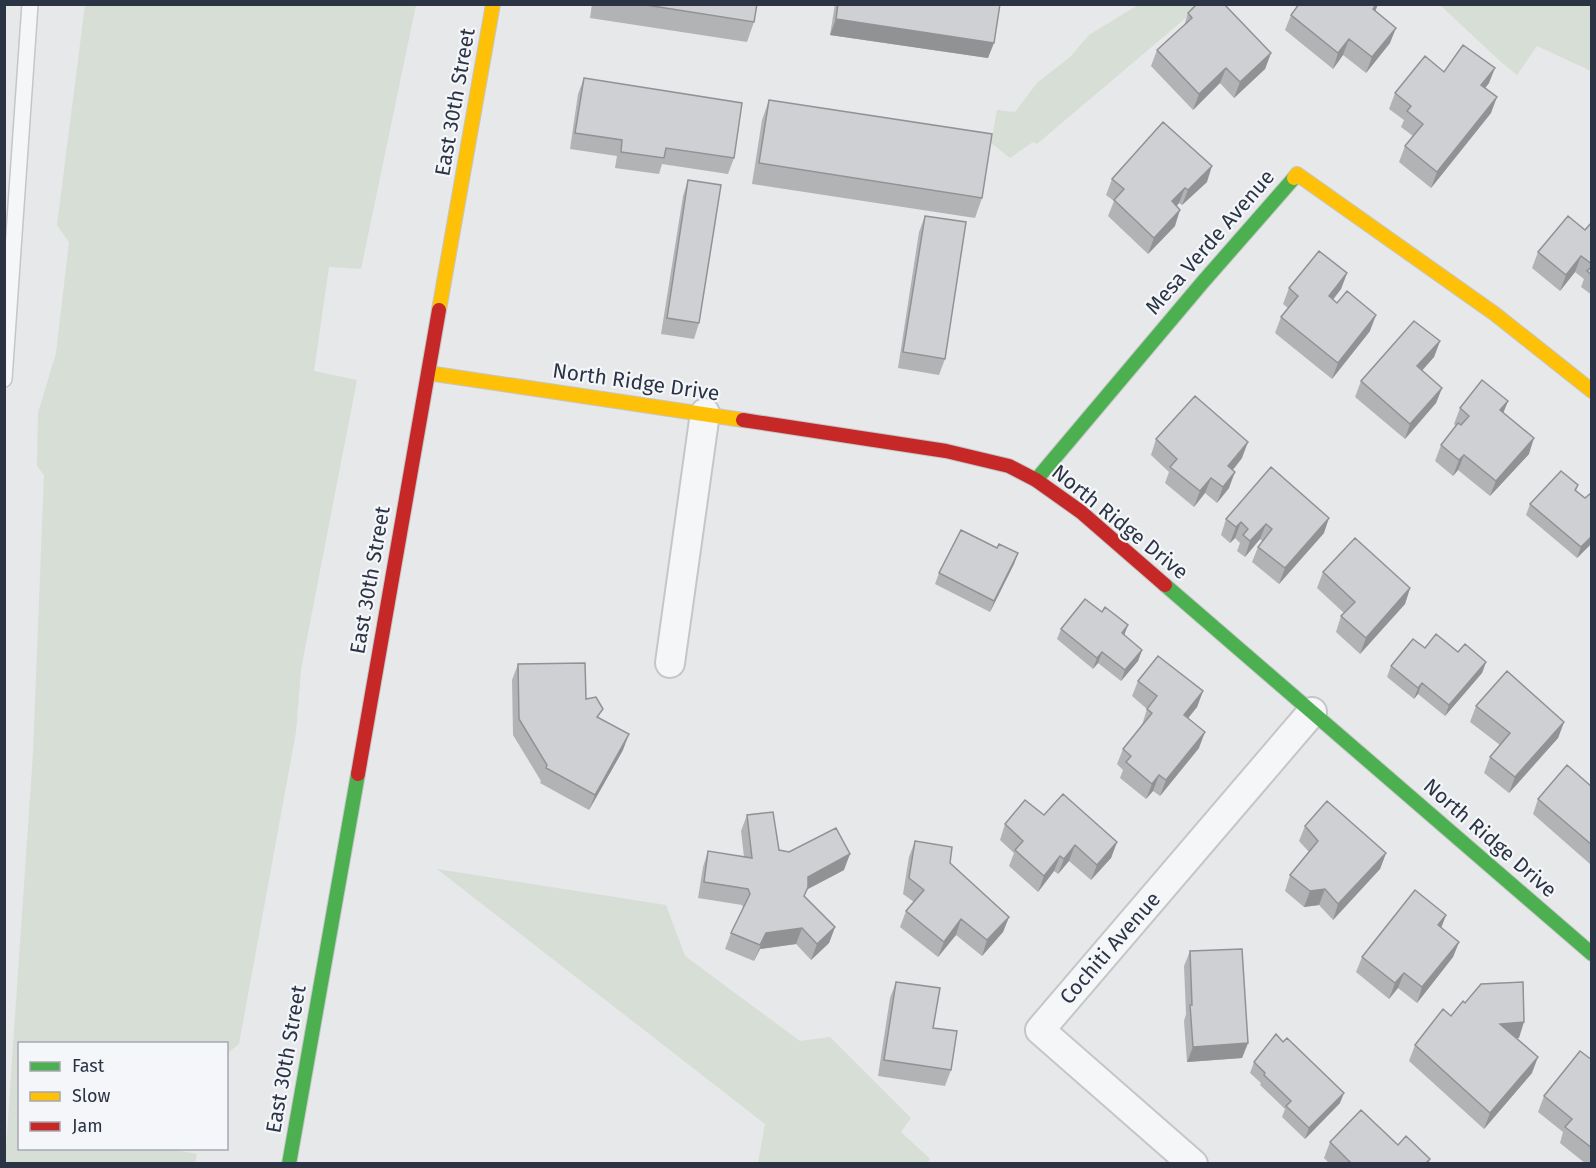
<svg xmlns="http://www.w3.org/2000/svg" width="1596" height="1168" font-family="'Fira Sans',sans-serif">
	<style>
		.green { fill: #d6ded6 }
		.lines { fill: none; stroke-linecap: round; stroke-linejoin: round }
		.lane-casing { stroke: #c4c6c8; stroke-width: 18 }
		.street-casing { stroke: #c4c6c8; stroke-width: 32 }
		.fast-casing { stroke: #c4c6c8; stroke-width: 16 }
		.slow-casing { stroke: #c4c6c8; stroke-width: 16 }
		.jam-casing { stroke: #c4c6c8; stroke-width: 16 }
		.lane { stroke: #f5f6f7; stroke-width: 15 }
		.street { stroke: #f5f6f7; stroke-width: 28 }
		.fast { stroke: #4caf50; stroke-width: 14 }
		.slow { stroke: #ffc107; stroke-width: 14 }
		.jam { stroke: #c62828; stroke-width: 14 }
		.wall { fill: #b1b3b5 }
		.shaded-wall { fill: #909294 }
		.building { fill: #ced0d3; stroke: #909294; stroke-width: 1.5 }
		.labels { text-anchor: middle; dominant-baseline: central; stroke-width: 4.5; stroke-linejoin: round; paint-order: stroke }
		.street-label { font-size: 21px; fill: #2b3445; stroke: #f4f6f9 }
	</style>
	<rect width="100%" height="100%" fill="#e6e8ea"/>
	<!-- green -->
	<path class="green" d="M85,5H416L361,269L329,267L314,371L357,380L301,669L296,732L239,1044L230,1051L227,1058L226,1044H20V1148L175,1149L176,1150L197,1154L195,1163H5L33,753L44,475L37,466L38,413L56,353L69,242L57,225Z
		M1138,5H1201L1037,144L1033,142L1010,158L991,143L997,110L1015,112L1037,83L1070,57L1089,35Z
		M1440,5H1591V71L1537,46L1517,75L1501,62Z
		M437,869L666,905L685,956L800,1041L830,1037L911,1118L901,1132L930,1159L927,1164L758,1163L765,1124Z"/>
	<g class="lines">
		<!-- lane casing -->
		<g class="lane-casing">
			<path id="lane" d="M4,379L30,4"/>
		</g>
		<!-- street casing -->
		<g class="street-casing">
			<path id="street" d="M670,663L705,413
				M1193,1164L1040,1030L1312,712"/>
		</g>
		<!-- fast casing -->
		<g class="fast-casing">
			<path id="fast" d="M1036,480L1202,283L1294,178
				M1165,585L1592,954
				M289,1164L358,774"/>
		</g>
		<!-- slow casing -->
		<g class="slow-casing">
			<path id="slow" d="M1294,178L1297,174L1495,314L1592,391
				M439,310L493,4
				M428,373L743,420"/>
		</g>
		<!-- jam casing -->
		<g class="jam-casing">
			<path id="jam" d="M743,420L946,451L1009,466L1036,480L1081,512L1165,585
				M358,774L439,310"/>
		</g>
		<!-- lane -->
		<use href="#lane" class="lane"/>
		<!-- street -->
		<use href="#street" class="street"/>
		<!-- fast -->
		<use href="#fast" class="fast"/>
		<!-- slow -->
		<use href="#slow" class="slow"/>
		<!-- jam -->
		<use href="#jam" class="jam"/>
	</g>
	<!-- wall -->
	<path class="wall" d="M592,4H757L754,22L747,42L590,18Z
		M835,4H1000L988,58L830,35Z
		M1376,11L1390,43L1366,73L1343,55L1333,69L1285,30L1291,15Z
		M1188,13L1271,53L1265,69L1234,98L1220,83L1193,110L1151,66L1157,50L1184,26Z
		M1444,72L1489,83L1485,88L1491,113L1431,188L1399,162L1405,146L1413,136L1401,127L1404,120L1389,109L1395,93Z
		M584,78L734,158L728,174L662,164L659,174L615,168L617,156L570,149L578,94Z
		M769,100L982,198L975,218L752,184L762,120Z
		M1112,179L1207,182L1182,205L1179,203L1177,206L1175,226L1148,254L1108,216L1114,201L1106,195Z
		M688,180L699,323L694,339L661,334L683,196Z
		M925,216L945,359L939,375L898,368L919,232Z
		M1592,222V295L1581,287L1584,279L1575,272L1560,291L1532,268L1538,252L1585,230Z
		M1347,273L1341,289L1333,300L1370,331L1332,379L1275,333L1281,317L1288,308L1283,304L1289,288Z
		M1440,341L1434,357L1422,370L1442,388L1436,403L1405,439L1355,397L1361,381Z
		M1508,401L1503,413L1529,454L1490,496L1458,470L1453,476L1435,461L1441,445L1456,426L1454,424L1460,408Z
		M1156,439L1242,458L1233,470L1229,488L1217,503L1205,493L1194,507L1165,483L1169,472L1151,455Z
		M1271,467L1324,533L1279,584L1252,562L1258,547L1262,541L1260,539L1245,557L1237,551L1240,543L1235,538L1230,543L1221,535L1226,519Z
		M1578,485L1576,491L1592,543L1577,558L1526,515L1530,504Z
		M997,548L1018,553L1014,564L990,612L935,584L939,573Z
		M1323,572L1410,588L1405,604L1360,654L1336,632L1341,616L1344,613L1317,588Z
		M1061,629L1124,636L1142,650L1138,661L1121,681L1098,663L1093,669L1057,639Z
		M1425,648L1458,652L1486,662L1482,673L1445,716L1418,694L1414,699L1387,677L1391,666Z
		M518,664L586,699L623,750L589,810L540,783L541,781L513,735L512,680Z
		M1138,681L1203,691L1197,707L1188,718L1199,748L1160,796L1153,791L1146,799L1120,778L1123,770L1117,764L1123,749L1142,725L1147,709L1132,696Z
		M1476,706L1564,722L1558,738L1509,793L1484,773L1490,757L1500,745L1470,722Z
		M1592,787V863L1590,864L1533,814L1538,799Z
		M747,815L779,850L844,870L806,890L804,896L835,927L829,943L811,960L796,944L760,949L754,961L725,949L731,933L743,908L742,905L698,898L703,867L708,851L744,857L741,831Z
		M1044,815L1117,842L1111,858L1091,880L1069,861L1058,874L1054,871L1038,892L1009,866L1014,853L1000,840L1005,824Z
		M1305,826L1386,853L1380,869L1333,920L1319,905L1304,907L1285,891L1290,875L1309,852L1299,841Z
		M915,841L950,863L1009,917L1003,932L982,956L956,935L938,957L900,927L906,911L914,902L903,894L909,857Z
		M1446,915L1441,928L1459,942L1453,957L1417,1003L1398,988L1389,999L1356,972L1362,957Z
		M1190,951L1248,1043L1242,1058L1187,1062L1184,1021L1186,1014L1184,966Z
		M896,982L951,1070L945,1086L878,1076L890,998Z
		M1451,1016L1519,1038H1516L1532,1073L1484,1129L1409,1061L1415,1045Z
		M1592,1060V1164H1586L1560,1143L1563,1132L1538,1112L1544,1096Z
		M1254,1062L1340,1103L1305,1139L1282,1117L1285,1109L1260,1085L1261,1083L1250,1073Z
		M1330,1142L1398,1145L1430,1159L1428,1164H1330L1324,1158Z"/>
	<!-- shaded-wall -->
	<path class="shaded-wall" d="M1376,4H1378L1374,15L1373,9Z
		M836,19L994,43L988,58L830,35Z
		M1396,28L1390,43L1366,73L1372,57Z
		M1349,39L1343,55L1333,69L1338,53Z
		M1271,53L1265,69L1234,98L1240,82Z
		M1226,68L1220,83L1193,110L1199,94Z
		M1495,68L1489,83L1475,101L1481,85Z
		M1497,97L1491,113L1431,188L1437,172Z
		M1212,166L1207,182L1182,205L1188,190Z
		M1185,188L1179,203L1166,217L1172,201Z
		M1180,210L1175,226L1148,254L1154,238Z
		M1581,256L1575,272L1560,291L1566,275Z
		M1347,273L1341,289L1323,312L1329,296Z
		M1376,315L1370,331L1332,379L1338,363Z
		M1440,341L1434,357L1412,382L1417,366Z
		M1442,388L1436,403L1405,439L1410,424Z
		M1508,401L1502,416L1500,410Z
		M1534,438L1529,454L1490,496L1496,481Z
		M1248,442L1242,458L1223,482L1228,466Z
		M1464,455L1458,470L1453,476L1459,460Z
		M1235,472L1229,488L1217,503L1223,487Z
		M1211,478L1205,493L1194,507L1200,491Z
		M1329,518L1324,533L1279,584L1285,568Z
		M1241,522L1235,538L1230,543L1236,527Z
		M1266,524L1260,539L1245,557L1250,541Z
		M1592,536V543L1577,558L1581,547Z
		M1018,553L1014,564L990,612L994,601Z
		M1410,588L1405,604L1360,654L1366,638Z
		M1128,625L1124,636L1122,633Z
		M1142,650L1138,661L1121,681L1125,670Z
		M1102,652L1098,663L1093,669L1097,658Z
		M1486,662L1482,673L1445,716L1449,705Z
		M1422,683L1418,694L1414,699L1418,688Z
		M1203,691L1197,707L1178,731L1184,715Z
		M1564,722L1558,738L1509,793L1515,777Z
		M1205,732L1199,748L1160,796L1166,780Z
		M629,734L623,750L589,810L595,795Z
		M1159,775L1153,791L1146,799L1152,784Z
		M1117,842L1111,858L1091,880L1097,865Z
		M1075,845L1069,861L1058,874L1064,859Z
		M1386,853L1380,869L1333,920L1338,904Z
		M850,854L844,870L806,890L808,877Z
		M1060,856L1054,871L1038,892L1044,876Z
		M1325,889L1319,905L1304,907L1310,891Z
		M1446,915L1440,931L1438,925Z
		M1009,917L1003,932L982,956L987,940Z
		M961,919L956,935L938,957L944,942Z
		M835,927L829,943L811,960L817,944Z
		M802,928L796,944L760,949L754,961L766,933Z
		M1459,942L1453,957L1417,1003L1422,987Z
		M1404,973L1398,988L1389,999L1395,983Z
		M1524,1022L1519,1038L1494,1040L1500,1024Z
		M1248,1043L1242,1058L1187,1062L1193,1047Z
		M1538,1057L1532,1073L1484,1129L1490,1113Z
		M1344,1093L1340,1103L1305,1139L1309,1128Z"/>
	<!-- building -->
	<path class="building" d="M640,4H757L754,22Z
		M838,4H1000L994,43L836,19Z
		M1197,4H1224L1271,53L1240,82L1226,68L1199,94L1157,50L1192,18L1188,13Z
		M1299,4H1376L1373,9L1396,28L1372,57L1349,39L1338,53L1291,15Z
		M1463,45L1495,68L1481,85L1497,97L1437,172L1405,146L1423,124L1407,111L1411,106L1395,93L1425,56L1444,72Z
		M584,78L742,103L734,158L666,148L664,158L621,152L622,140L575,133Z
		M769,100L992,134L982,198L759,163Z
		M1163,122L1212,166L1188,190L1185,188L1172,201L1180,210L1154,238L1114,200L1124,189L1112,179Z
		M688,180L721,185L699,323L667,318Z
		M925,216L966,222L945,359L903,352Z
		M1568,216L1585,230L1592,222V264L1581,256L1566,275L1538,252Z
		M1319,251L1347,273L1329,296L1337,303L1347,291L1376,315L1338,363L1281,317L1298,296L1289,288Z
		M1592,266V275L1587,271Z
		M1414,321L1440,341L1417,366L1442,388L1410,424L1361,381Z
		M1482,380L1508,401L1500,410L1534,438L1496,481L1464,455L1459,460L1441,445L1458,423L1461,425L1469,416L1460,408Z
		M1195,396L1248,442L1228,466L1235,472L1223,487L1211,478L1200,491L1170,467L1177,459L1156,439Z
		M1271,467L1329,518L1285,568L1258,547L1272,529L1266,524L1250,541L1243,535L1248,529L1241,522L1236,527L1226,519Z
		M1561,471L1578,485L1575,490L1585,498L1591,493H1592V536L1581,547L1530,504Z
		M961,530L997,548L999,544L1018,553L994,601L939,573Z
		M1355,538L1410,588L1366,638L1341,616L1355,602L1323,572Z
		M1085,599L1102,612L1105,607L1128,625L1122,633L1142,650L1125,670L1102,652L1097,658L1061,629Z
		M1436,634L1458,652L1465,644L1486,662L1449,705L1422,683L1418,688L1391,666L1413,639L1425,648Z
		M1158,656L1203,691L1184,715L1205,732L1166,780L1159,775L1152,784L1126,762L1131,756L1123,749L1152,713L1147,709L1157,696L1138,681Z
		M585,663L586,699L596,697L603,709L597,717L629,734L595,795L546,768L547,765L519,719L518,664Z
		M1507,671L1564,722L1515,777L1490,757L1510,733L1476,706Z
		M1567,765L1592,787V845L1538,799Z
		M1063,794L1117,842L1097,865L1075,845L1064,859L1060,856L1044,876L1015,850L1023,841L1005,824L1025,800L1044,815Z
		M1327,801L1386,853L1338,904L1325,889L1310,891L1290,875L1318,841L1305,826Z
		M773,812L779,850L789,852L836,828L850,854L808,877V887L804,896L835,927L817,944L802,928L766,933L760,945L731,933L750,894L748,889L704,882L708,851L752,858L747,815Z
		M915,841L952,847L950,863L1009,917L987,940L961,919L944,942L906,911L924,890L909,878Z
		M1415,890L1446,915L1438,925L1459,942L1422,987L1404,973L1395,983L1362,957Z
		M1242,949L1248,1043L1193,1047L1190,1005H1192L1190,951Z
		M896,982L940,988L933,1028L957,1031L951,1070L884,1060Z
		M1523,982L1524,1022L1500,1024L1538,1057L1490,1113L1415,1045L1443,1009L1451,1016L1463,1001L1465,1003L1481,984Z
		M1276,1034L1283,1042L1287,1038L1344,1093L1309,1128L1286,1106L1291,1101L1264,1075L1265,1073L1254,1062Z
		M1580,1051L1592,1060V1148L1565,1127L1572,1119L1544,1096Z
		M1361,1110L1398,1145L1406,1136L1430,1159L1425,1164H1352L1330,1142Z"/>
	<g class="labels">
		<!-- street labels -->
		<g class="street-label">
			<text transform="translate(455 102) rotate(-80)">East 30th Street</text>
			<text transform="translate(1210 242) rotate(-49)">Mesa Verde Avenue</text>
			<text transform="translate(636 382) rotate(8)">North Ridge Drive</text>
			<text transform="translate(1120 522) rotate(39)">North Ridge Drive</text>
			<text transform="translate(370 580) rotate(-80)">East 30th Street</text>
			<text transform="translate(1490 838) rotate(41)">North Ridge Drive</text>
			<text transform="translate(1110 948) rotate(-49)">Cochiti Avenue</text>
			<text transform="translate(286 1059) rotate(-80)">East 30th Street</text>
		</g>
	</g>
	<!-- border -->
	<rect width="1596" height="1168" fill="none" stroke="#2b3445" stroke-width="12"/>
	<!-- legend -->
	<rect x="18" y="1042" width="210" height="108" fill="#f4f6f9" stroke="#a4a8b1" stroke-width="1.5"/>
	<rect x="30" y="1062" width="30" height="9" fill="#4caf50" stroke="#a4a8b1" stroke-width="1.5"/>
	<text x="72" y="1072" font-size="18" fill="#2b3445">Fast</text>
	<rect x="30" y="1092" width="30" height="9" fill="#ffc107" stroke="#a4a8b1" stroke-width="1.5"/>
	<text x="72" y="1102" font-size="18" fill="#2b3445">Slow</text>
	<rect x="30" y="1122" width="30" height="9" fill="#c62828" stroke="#a4a8b1" stroke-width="1.5"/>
	<text x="72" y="1132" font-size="18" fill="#2b3445">Jam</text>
</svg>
